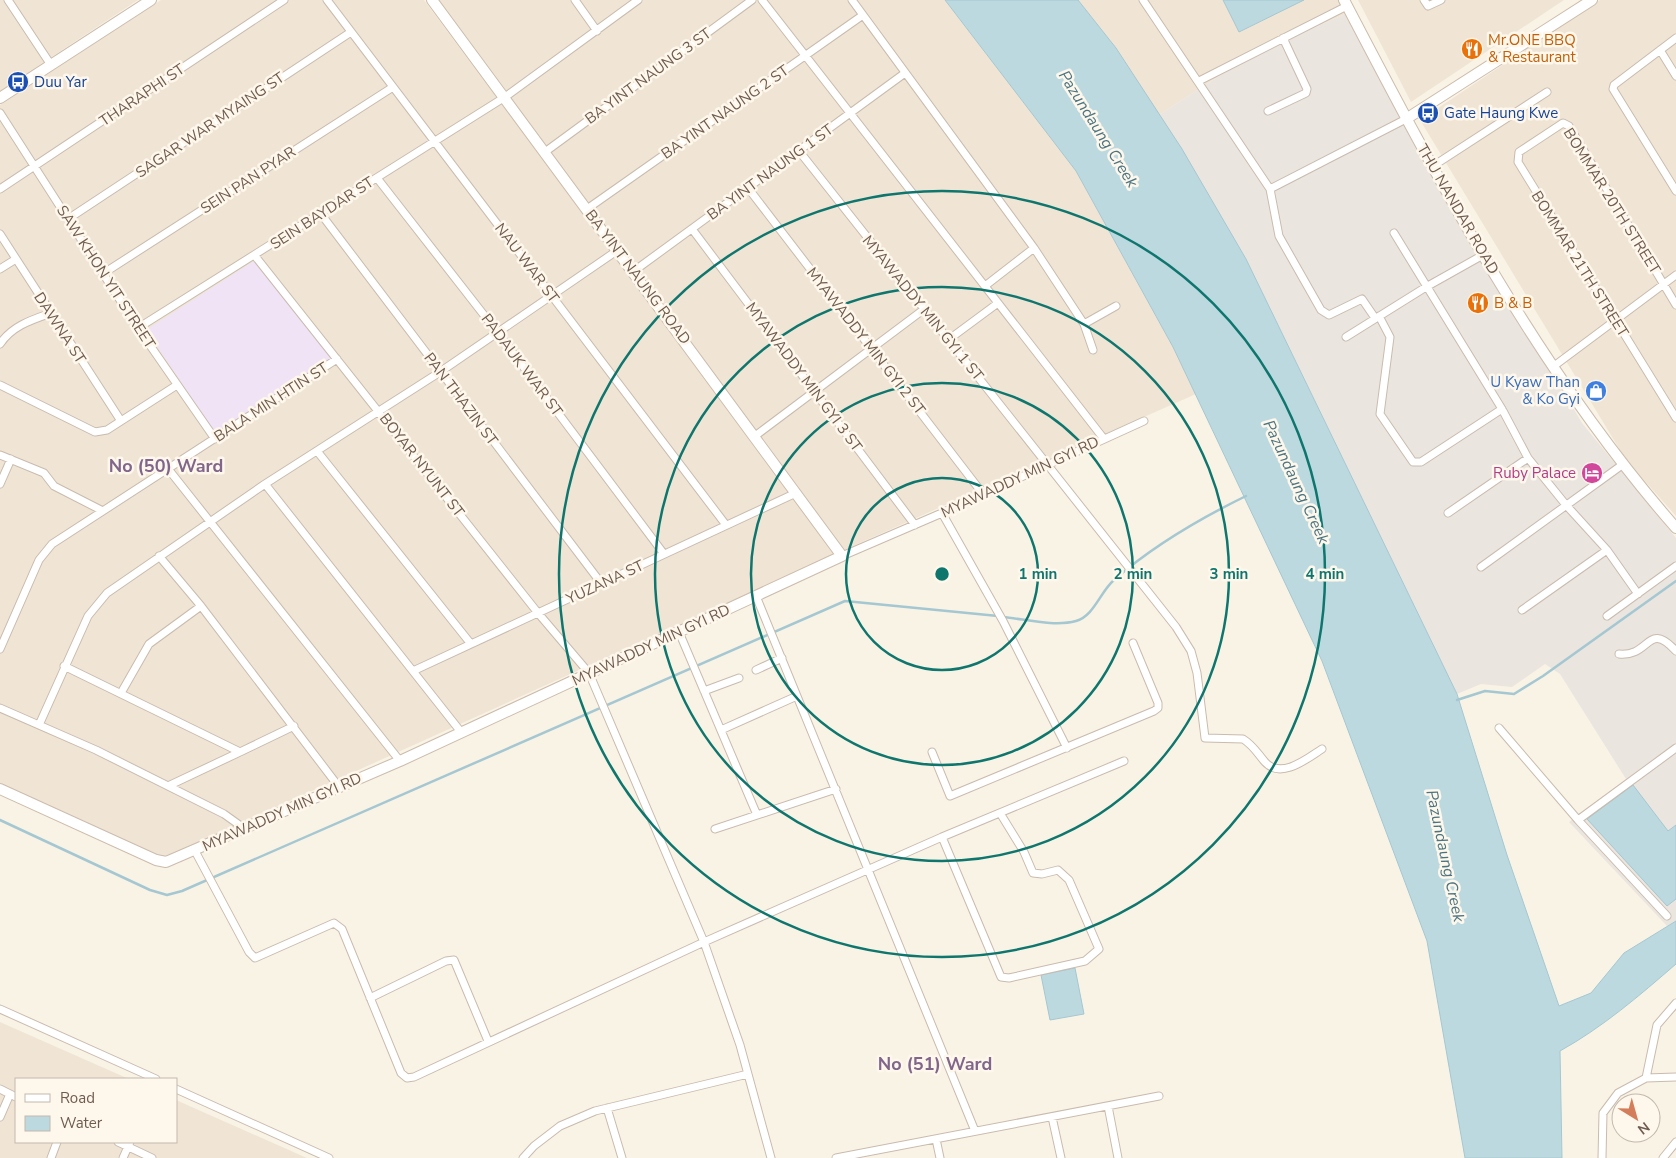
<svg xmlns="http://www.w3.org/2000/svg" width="1676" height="1158" font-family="'Nunito Sans',sans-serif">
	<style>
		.residential { fill: #f0e5d5 }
		.industrial { fill: #eae5df }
		.education { fill: #f0e3f6 }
		.water { fill: #bdd9e0; stroke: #a4c7d1 }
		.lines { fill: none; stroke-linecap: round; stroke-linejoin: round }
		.stream { stroke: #a4c7d1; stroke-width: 2.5 }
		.minor-casing { stroke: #c9bbae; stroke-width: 9 }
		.secondary-casing { stroke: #ccbcac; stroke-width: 12 }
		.minor { stroke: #fff; stroke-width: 7 }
		.secondary { stroke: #fff; stroke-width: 10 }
		.ring { fill: none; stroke: #0f766e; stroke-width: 2.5 }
		.labels { text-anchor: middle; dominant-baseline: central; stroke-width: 5; stroke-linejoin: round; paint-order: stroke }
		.food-label { font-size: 15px; fill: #c56008; stroke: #fdf7ec; text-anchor: start }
		.street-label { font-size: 15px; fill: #6f5c4e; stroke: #fdf7ec }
		.transit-label { font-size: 15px; fill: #164399; stroke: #fdf7ec; text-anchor: start }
		.shop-label { font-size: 15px; fill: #366cbe; stroke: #fdf7ec; text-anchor: end }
		.hotel-label { font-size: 15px; fill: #b23c85; stroke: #fdf7ec; text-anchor: end }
		.water-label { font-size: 16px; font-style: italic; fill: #4b7480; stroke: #fdf7ec }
		.quarter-label { font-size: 18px; font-weight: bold; fill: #81668c; stroke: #fdf7ec }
		.centre { fill: #0f766e; stroke: #fdf7ec; stroke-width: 2.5 }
		.ring-label { font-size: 15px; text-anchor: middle; font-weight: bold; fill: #0f766e; stroke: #fdf7ec; stroke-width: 5; stroke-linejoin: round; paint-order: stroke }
	</style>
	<rect width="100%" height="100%" fill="#f9f3e6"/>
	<!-- residential -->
	<path class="residential" d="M0,0H138L0,91Z
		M161,0H424L836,554L166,857L152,854L0,783V105Z
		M437,0H945L1076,171L1173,347L1196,394L844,550Z
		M1078,0H1343L1350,12L1252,55L1159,115L1116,48Z
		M1358,0H1564L1411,102Z
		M1600,0H1676V516L1626,460L1420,120Z
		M0,1022L129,1079H16V1142H176V1100L307,1158H0Z"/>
	<!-- industrial -->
	<path class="industrial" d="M1350,12L1407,127L1582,423L1676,538V921L1667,926L1569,822L1626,779L1560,674L1545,664L1512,687L1481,684L1457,694L1246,259L1159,115L1252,55Z"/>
	<!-- education -->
	<path class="education" d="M254,261L332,358L215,433L146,330Z"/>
	<!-- water -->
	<path class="water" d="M945,0H1078L1116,48L1182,149L1246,259L1457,694L1507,855L1559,1006L1591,993L1624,953L1676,921V964C1639,996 1603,1027 1560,1051L1562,1158H1465L1427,941L1322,661L1173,347L1076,171Z
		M1223,0H1304L1239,32Z
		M1633,785L1668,831L1676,825V899L1667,906L1587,819Z
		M1075,968L1084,1014L1050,1020L1041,975Z"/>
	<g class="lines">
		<!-- stream -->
		<path class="stream" d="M1003,617C1025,619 1054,627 1076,621C1094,616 1100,592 1114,580C1154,545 1199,519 1246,496
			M1457,700L1485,691L1514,694L1543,676L1676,581
			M0,820L150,890L167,895L182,891L845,601L998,616"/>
		<!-- minor casing -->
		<g class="minor-casing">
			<path id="minor" d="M8,0L51,65
				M327,0L726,525
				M575,0L597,31
				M762,0L1104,439
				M852,0L1034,248L985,286
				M1143,0L1270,189L1279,236L1321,310L1329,315L1362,299L1375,318
				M1424,0L1428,6L1441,0
				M1676,38L1614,85L1613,89L1676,191
				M1660,50L1676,76
				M1199,81L1347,6
				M1268,111L1306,93L1307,89L1283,38
				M0,113L138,328L215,439
				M799,151L1176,627L1191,651L1197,673L1205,738L1243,739C1253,745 1258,754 1265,762C1281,780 1308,758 1322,749
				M545,152L752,0
				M1433,166L1547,92
				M377,178L498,333L664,554
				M748,188L983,494
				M0,189L284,0
				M1270,189L1406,119
				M587,209L863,15
				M321,214L601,583
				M68,219L351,32
				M692,229L915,525
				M1394,233L1502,409L1528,458L1566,505L1607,550L1638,594
				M0,234L121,421
				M1034,248L1084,324L1093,350
				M255,256L538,613L589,673L704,942L740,1045L771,1158
				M0,269L16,259
				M634,271L905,73
				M104,273L393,87
				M1676,305L1569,126L1563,123L1519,152L1518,162L1676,418
				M1379,316L1390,337L1380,414L1413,462H1421L1502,409
				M1084,324L1116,306
				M138,328L505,97L638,0
				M1346,337L1426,287L1483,255
				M948,340L998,303
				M0,344C12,326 31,320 51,313
				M1554,366L1676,275
				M0,385L95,432L107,430L177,385
				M755,436L923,310
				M317,451L471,644
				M0,455L44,473L54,486L103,511
				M169,470L400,761
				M0,484L11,459
				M265,484L461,732
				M942,513L1003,621L1067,748
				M1448,513L1528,458
				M159,556L201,606L339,787
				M842,556L942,513L1144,421
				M1481,567L1622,465
				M756,596L975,1131
				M1522,610L1607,550
				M1607,616L1676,566
				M679,632L757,815
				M0,649L39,560L52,544L337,359
				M1619,654C1651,657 1647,620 1676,651
				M64,666L240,752L294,726
				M756,670L782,658
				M413,671L796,493
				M704,691L739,678
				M121,693L149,644L201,606
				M0,708L96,750L224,814L245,829
				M39,725L88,616L107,593L265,484L440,372L618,250
				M1499,728L1578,820L1667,916
				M721,730L797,696
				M932,752L950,796L1154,711L1158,708V703L1133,643
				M168,786L240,752
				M1000,813L1024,852L1033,873L1042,874L1058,870L1069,880L1099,949L1085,961L1009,978L1001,977L942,837L1124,761
				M1578,820L1676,748
				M715,829L836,789
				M195,851L249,952L255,958L334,923L342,929L401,1073L407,1078L414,1077L704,942L942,837
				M370,998L446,961L454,960L488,1041
				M0,1009L156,1079
				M1646,1078L1657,1025L1676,1003
				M0,1089L16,1097
				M176,1089L329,1158
				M1108,1106L1118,1158
				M607,1108L622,1158
				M0,1117L10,1094
				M1052,1117L1061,1158
				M936,1139L940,1158
				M118,1142L152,1158
				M51,1158L57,1142
				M123,1158L130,1142
				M523,1158L534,1146L560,1126L595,1111L748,1074
				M836,1158L1159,1096
				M1602,1158L1603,1113L1618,1093L1646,1078L1676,1077
				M1663,1158L1676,1142"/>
		</g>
		<!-- secondary casing -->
		<g class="secondary-casing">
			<path id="secondary" d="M1344,0C1440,184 1539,372 1676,528
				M0,98L151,0
				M1406,119L1592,0
				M0,789L156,860L166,862L400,761L842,556L432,0"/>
		</g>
		<!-- minor -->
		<use href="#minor" class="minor"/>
		<!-- secondary -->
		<use href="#secondary" class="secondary"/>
	</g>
	<!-- distance rings -->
	<g class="ring">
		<circle cx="942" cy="574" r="96"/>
		<circle cx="942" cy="574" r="191"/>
		<circle cx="942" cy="574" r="287"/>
		<circle cx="942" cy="574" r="383"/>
	</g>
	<!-- icons -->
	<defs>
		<g id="restaurant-disc" transform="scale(1.125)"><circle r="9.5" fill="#e8710a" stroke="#fdf7ec"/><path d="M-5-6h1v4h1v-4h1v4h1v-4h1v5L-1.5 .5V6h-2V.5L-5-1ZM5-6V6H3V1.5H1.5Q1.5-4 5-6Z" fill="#fff"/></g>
		<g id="bus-disc" transform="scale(1.125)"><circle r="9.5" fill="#1a4fb4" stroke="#fdf7ec"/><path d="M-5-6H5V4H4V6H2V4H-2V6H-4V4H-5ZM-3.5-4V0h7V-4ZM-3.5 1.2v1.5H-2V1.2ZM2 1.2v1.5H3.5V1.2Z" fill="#fff"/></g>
		<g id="shop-disc" transform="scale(1.125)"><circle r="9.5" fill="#3f7fe0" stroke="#fdf7ec"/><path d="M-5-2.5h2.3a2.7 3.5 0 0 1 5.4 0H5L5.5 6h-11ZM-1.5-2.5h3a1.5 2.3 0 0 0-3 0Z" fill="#fff"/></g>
		<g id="hotel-disc" transform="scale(1.125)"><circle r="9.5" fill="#d1479c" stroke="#fdf7ec"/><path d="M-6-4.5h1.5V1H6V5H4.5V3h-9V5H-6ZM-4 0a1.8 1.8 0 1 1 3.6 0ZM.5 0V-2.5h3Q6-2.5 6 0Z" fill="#fff"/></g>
	</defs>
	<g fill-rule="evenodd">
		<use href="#restaurant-disc" x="1472" y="49"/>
		<use href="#bus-disc" x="18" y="82"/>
		<use href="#bus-disc" x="1428" y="113"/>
		<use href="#restaurant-disc" x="1478" y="303"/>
		<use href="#shop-disc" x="1596" y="391"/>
		<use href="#hotel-disc" x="1592" y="473"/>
	</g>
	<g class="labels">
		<!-- food labels -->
		<g class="food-label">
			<text x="1488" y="40">Mr.ONE BBQ<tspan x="1488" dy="17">&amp; Restaurant</tspan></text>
			<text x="1494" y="303">B &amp; B</text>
		</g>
		<!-- street labels -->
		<g class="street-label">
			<text transform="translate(648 76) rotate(-36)">BA YINT NAUNG 3 ST</text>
			<text transform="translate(142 95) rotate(-34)">THARAPHI ST</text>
			<text transform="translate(725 112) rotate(-35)">BA YINT NAUNG 2 ST</text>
			<text transform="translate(210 125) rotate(-34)">SAGAR WAR MYAING ST</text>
			<text transform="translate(770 172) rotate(-36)">BA YINT NAUNG 1 ST</text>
			<text transform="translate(248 180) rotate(-33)">SEIN PAN PYAR</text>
			<text transform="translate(1612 201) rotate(58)">BOMMAR 20TH STREET</text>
			<text transform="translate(1458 209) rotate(60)">THU NANDAR ROAD</text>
			<text transform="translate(322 213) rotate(-33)">SEIN BAYDAR ST</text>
			<text transform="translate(527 263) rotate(53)">NAU WAR ST</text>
			<text transform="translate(1580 264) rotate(58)">BOMMAR 21TH STREET</text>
			<text transform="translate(106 277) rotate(57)">SAW KHON YIT STREET</text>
			<text transform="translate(638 277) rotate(53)">BA YINT NAUNG ROAD</text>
			<text transform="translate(923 308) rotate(51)">MYAWADDY MIN GYI 1 ST</text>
			<text transform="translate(60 328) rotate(57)">DAWNA ST</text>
			<text transform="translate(866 341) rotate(52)">MYAWADDY MIN GYI 2 ST</text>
			<text transform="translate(522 365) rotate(53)">PADAUK WAR ST</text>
			<text transform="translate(804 377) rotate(53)">MYAWADDY MIN GYI 3 ST</text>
			<text transform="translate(461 399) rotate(53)">PAN THAZIN ST</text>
			<text transform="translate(271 402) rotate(-33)">BALA MIN HTIN ST</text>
			<text transform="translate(422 465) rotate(52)">BOYAR NYUNT ST</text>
			<text transform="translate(1020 477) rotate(-25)">MYAWADDY MIN GYI RD</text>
			<text transform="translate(605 582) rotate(-25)">YUZANA ST</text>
			<text transform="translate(651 645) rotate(-25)">MYAWADDY MIN GYI RD</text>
			<text transform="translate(282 812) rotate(-24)">MYAWADDY MIN GYI RD</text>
		</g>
		<!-- transit labels -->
		<g class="transit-label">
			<text x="34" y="82">Duu Yar</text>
			<text x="1444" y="113">Gate Haung Kwe</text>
		</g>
		<!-- shop labels -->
		<g class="shop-label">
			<text x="1580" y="382">U Kyaw Than<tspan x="1580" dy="17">&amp; Ko Gyi</tspan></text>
		</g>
		<!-- hotel labels -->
		<g class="hotel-label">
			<text x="1576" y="473">Ruby Palace</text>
		</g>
		<!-- water labels -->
		<g class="water-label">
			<text transform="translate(1098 129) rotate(58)">Pazundaung Creek</text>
			<text transform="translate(1296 482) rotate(65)">Pazundaung Creek</text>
			<text transform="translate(1445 856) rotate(78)">Pazundaung Creek</text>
		</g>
		<!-- quarter labels -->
		<g class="quarter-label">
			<text x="166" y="466">No (50) Ward</text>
			<text x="935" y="1064">No (51) Ward</text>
		</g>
	</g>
	<circle cx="942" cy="574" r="8" class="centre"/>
	<g class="ring-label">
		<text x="1038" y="579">1 min</text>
		<text x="1133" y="579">2 min</text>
		<text x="1229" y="579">3 min</text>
		<text x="1325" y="579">4 min</text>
	</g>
	<!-- legend -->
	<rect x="15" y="1078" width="162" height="65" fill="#fdf7ec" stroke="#c4b9ad"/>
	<rect x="25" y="1094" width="25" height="8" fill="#ffffff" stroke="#c4b9ad"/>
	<text x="60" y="1103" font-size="15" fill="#6f5c4e">Road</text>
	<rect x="25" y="1116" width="25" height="15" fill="#bdd9e0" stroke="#c4b9ad"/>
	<text x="60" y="1128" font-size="15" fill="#6f5c4e">Water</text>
	<!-- north arrow -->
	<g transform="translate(1636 1118) rotate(143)"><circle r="24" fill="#fdf7ec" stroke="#c4b9ad"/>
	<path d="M0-4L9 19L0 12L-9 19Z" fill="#d47d5a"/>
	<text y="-8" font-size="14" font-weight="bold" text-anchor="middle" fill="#6f5c4e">N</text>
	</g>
</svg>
